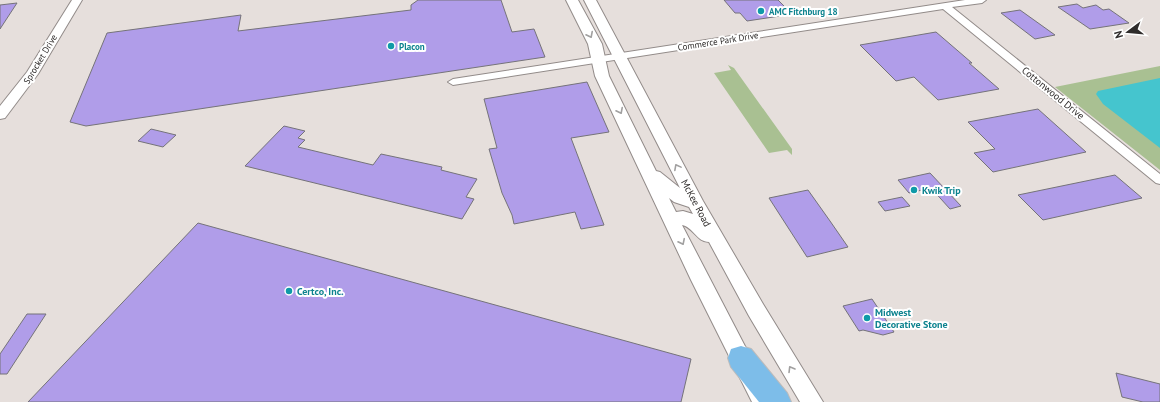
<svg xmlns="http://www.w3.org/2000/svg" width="1160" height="402" font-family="'PT Sans',sans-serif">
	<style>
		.green { fill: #a9c092 }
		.water { fill: #45c5ce }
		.building { fill: #b09de9; stroke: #757379 }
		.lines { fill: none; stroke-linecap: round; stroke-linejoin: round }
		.minor-casing { stroke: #928b89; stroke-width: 2 }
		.tertiary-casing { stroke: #928b89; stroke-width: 2 }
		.secondary-casing { stroke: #928b89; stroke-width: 2 }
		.motorway-casing { stroke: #bcbbbb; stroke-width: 2 }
		.minor { fill: #fff; fill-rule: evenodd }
		.tertiary { fill: #fff; fill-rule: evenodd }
		.secondary { fill: #fff; fill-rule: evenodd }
		.motorway { fill: #7dbde9; fill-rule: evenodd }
		.oneway { stroke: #a1a0a0 }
		.culture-dot { fill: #0f9aa8; stroke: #fff; stroke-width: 1.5 }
		.labels { text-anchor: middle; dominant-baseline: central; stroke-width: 4; stroke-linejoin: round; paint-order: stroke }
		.far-culture-label { font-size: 9px; font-weight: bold; fill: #0d838f; stroke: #fff; text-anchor: start }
		.far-street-label { font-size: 9px; fill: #2f2c2b; stroke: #fff }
		.street-label { font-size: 10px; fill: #2f2c2b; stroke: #fff }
		.culture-label { font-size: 10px; font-weight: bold; fill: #0d838f; stroke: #fff; text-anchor: start }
	</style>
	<rect width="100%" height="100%" fill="#e6dfdc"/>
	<!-- green -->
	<path class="green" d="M728,65L734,68L792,149V155L787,150L769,153L714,73L731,70Z
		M1160,66V170L1055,87Z"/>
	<!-- water -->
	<path class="water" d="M1160,78V148L1103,104L1096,94L1098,91Z"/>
	<!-- building -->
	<path class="building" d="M418,0H501L512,32L534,29L545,57L86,126L70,122L107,33L241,15L238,31L411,10V5Z
		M724,0H778L790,12L777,14L780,16L747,21L740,13H735Z
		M17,3L0,29V5Z
		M1077,4L1083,8L1096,5L1103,10L1109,9L1129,23L1090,29L1058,7Z
		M1020,10L1055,35L1035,39L1001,13Z
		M936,32L972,63H969L999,89L938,100L914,77L896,81L860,45Z
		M587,82L609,132L571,138L604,225L581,229L575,212L514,224L512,215L502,193L489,149L497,148L484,99Z
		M1038,109L1086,152L993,172L974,153L995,149L968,122Z
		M284,126L305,131L298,138L305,140L298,147L373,165L381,154L442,167L441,170L477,179L466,197L474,199L462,219L245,166Z
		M151,129L176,135L163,147L138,141Z
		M930,173L961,206L950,209L931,188L909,193L898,180Z
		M1115,175L1142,198L1043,220L1018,195Z
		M808,190L830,221L848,247L807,257L769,198Z
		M902,197L910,206L885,211L878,202Z
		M198,223L691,359L681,402H28Z
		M872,299L894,332L883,335L863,330L859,331L843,306Z
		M27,314H46L7,374H0V354Z
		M1116,373L1160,384V402H1143L1122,397Z"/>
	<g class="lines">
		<!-- minor casing -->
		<g class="minor-casing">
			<path id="minor" d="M965,0H986L982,3L952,7L1160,174V184L1156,183L943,9L453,85L448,82L453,79Z"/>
		</g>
		<!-- tertiary casing -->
		<g class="tertiary-casing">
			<path id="tertiary" d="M72,0H82L38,74L5,118L0,119V106L27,72Z"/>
		</g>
		<!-- secondary casing -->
		<g class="secondary-casing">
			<path id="secondary" d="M566,0H578L602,44L609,76L656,171L660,172L680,188L584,0H596L703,201L763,304L823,402H800L749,316L709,242C697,242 693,227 682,225L774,402H752L691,280L595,76L588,44ZM669,198L674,202L689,207L693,214L683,211L676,212Z"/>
		</g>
		<!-- motorway casing -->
		<g class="motorway-casing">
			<path id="motorway" d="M741,346L751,349L787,393L791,402H759L731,367L728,358L731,349Z"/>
		</g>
		<!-- minor -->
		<use href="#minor" class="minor"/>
		<!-- tertiary -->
		<use href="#tertiary" class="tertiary"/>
		<!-- secondary -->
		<use href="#secondary" class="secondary"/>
		<!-- motorway -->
		<use href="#motorway" class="motorway"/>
	</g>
	<!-- one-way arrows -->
	<defs><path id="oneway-chevron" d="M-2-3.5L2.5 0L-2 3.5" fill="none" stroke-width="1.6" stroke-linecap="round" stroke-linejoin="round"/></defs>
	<g class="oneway">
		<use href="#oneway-chevron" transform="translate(590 35) rotate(63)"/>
		<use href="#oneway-chevron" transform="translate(620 111) rotate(63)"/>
		<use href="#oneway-chevron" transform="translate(677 167) rotate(-118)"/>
		<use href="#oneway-chevron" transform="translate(682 242) rotate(64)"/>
		<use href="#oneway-chevron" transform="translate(791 369) rotate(-121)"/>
	</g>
	<!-- markers -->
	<g class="culture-dot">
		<circle cx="761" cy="11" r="4"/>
		<circle cx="391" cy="46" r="4"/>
		<circle cx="914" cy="190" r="4"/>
		<circle cx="289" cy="291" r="4"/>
		<circle cx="867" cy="318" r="4"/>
	</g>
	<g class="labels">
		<!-- far-culture labels -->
		<g class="far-culture-label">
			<text x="769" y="11">AMC Fitchburg 18</text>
			<text x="399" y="46">Placon</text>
		</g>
		<!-- far-street labels -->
		<g class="far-street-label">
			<text transform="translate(718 41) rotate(-9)">Commerce Park Drive</text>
			<text transform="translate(40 59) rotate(-59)">Sprocket Drive</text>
		</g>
		<!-- street labels -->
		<g class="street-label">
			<text transform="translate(1053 93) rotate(39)">Cottonwood Drive</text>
			<text transform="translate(696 203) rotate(62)">McKee Road</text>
		</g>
		<!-- culture labels -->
		<g class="culture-label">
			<text x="922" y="190">Kwik Trip</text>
			<text x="297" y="291">Certco, Inc.</text>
			<text x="875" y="312">Midwest<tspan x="875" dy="12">Decorative Stone</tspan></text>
		</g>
	</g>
	<!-- north arrow -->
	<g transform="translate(1128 32) rotate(254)" stroke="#ffffff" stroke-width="3" paint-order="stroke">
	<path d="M0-3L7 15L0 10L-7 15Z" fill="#2f2c2b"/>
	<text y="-6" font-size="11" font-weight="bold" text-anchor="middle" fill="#2f2c2b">N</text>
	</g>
</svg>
